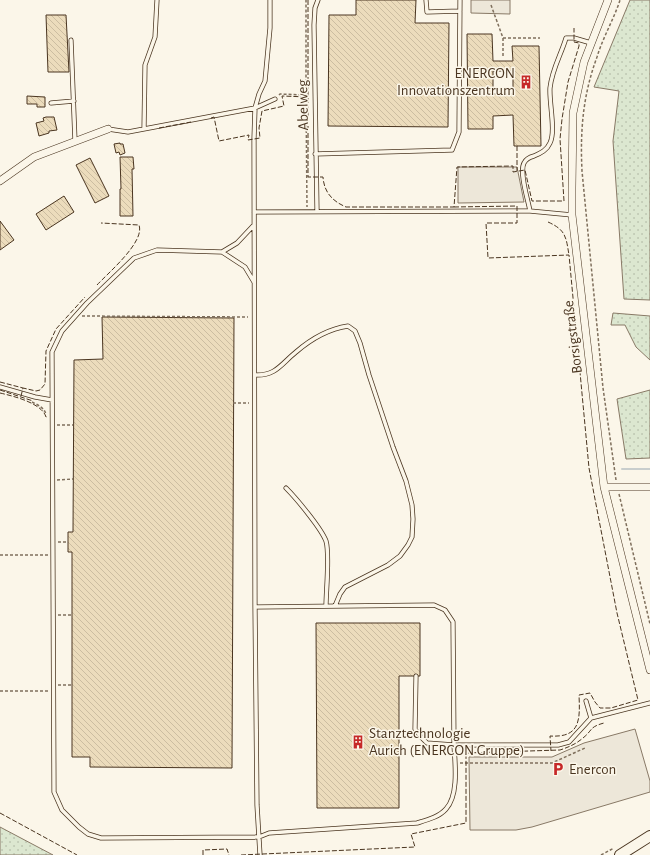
<svg xmlns="http://www.w3.org/2000/svg" width="650" height="855" font-family="'Alegreya Sans',sans-serif">
	<style>
		.grass { fill: url(#grass-dots); stroke: #887966 }
		.parking { fill: #ede7d9; stroke: #887966 }
		.lines { fill: none; stroke-linecap: round; stroke-linejoin: round }
		.stream { stroke: #c9cecd; stroke-width: 2 }
		.building { fill: url(#building-back-hatch); stroke: #4a3520; fill-rule: evenodd }
		.service-casing { stroke: #4a3520; stroke-width: 5 }
		.minor-casing { stroke: #4a3520; stroke-width: 8 }
		.primary-casing { stroke: #4a3520; stroke-width: 12 }
		.path { stroke: #7f6f5c; stroke-width: 1.5; stroke-dasharray: 3 2; stroke-linecap: butt }
		.service { stroke: #fbf6e9; stroke-width: 3.5 }
		.minor { stroke: #fbf6e9; stroke-width: 7 }
		.primary { stroke: #fbf6e9; stroke-width: 10 }
		.fence { stroke: #4a3520; stroke-width: 1; stroke-dasharray: 5 2; stroke-linecap: butt }
		.labels { text-anchor: middle; dominant-baseline: central; stroke-width: 3; stroke-linejoin: round; paint-order: stroke }
		.poi-label { font-size: 15px; fill: #4a3520; stroke: #fbf6e9; text-anchor: start }
		.street-label { font-size: 15px; fill: #4a3520; stroke: #fbf6e9 }
	</style>
	<defs>
		<pattern id="grass-dots" width="8" height="8" patternUnits="userSpaceOnUse"><rect width="8" height="8" fill="#dce7d0"/><path d="M2 2h.1M6 6h.1" fill="none" stroke="#bec7b2" stroke-width="1.8" stroke-linecap="round"/></pattern>
		<pattern id="building-back-hatch" width="6" height="6" patternUnits="userSpaceOnUse"><rect width="6" height="6" fill="#ecdcbc"/><path d="M-1 5l2 2M0 0l6 6M5-1l2 2" fill="none" stroke="#ccbda1"/></pattern>
	</defs>
	<rect width="100%" height="100%" fill="#fbf6e9"/>
	<!-- grass -->
	<path class="grass" d="M630,0H650V300L624,299L613,141L619,91L594,87Z
		M613,313L650,316V360L636,347L625,325H611Z
		M650,390V458L626,459L617,399Z
		M0,827L53,855H0Z"/>
	<!-- parking -->
	<path class="parking" d="M471,0H510V14L471,13Z
		M458,167H517L524,202L458,203Z
		M635,729L650,781V792L532,827L516,830H470L469,757H552L584,743Z"/>
	<g class="lines">
		<!-- stream -->
		<path class="stream" d="M622,469H650"/>
	</g>
	<!-- building -->
	<path class="building" d="M356,0H416L415,23H449L448,127L328,126L329,15H356Z
		M46,15H66L69,72H48Z
		M467,34H492L493,61H513L512,46H539L541,146H514L513,115L493,116V129H468ZM493,71H513V94H493Z
		M27,96L45,97V107H37V104H27Z
		M46,117H54L57,130L49,131V133L39,136L36,123L44,121L43,118Z
		M120,143V144H123L125,153L120,155L119,152L116,153L114,144Z
		M120,157H133L134,169H132L133,216H120V189H121Z
		M90,158L109,196L95,203L76,165Z
		M64,196L74,212L46,230L36,214Z
		M0,221L14,240L0,250Z
		M102,317L234,318L232,768L90,767V757H72V552H68V532H73L74,360L103,359Z
		M316,623H420V676H399V808H317Z"/>
	<g class="lines">
		<!-- service casing -->
		<g class="service-casing">
			<path id="service" d="M426,0L427,12L460,11
				M71,40L75,141
				M51,103L74,101
				M108,129L128,132L255,108L275,99
				M144,129L145,65L155,37L157,0
				M315,154L452,150L459,132L460,0
				M317,211L314,25L315,8L318,0
				M530,211C528,200 519,172 524,163C526,159 530,157 534,156C541,153 547,150 550,143C556,131 549,103 550,88C552,69 561,55 566,38H574L591,43
				M254,212L530,211L572,215
				M222,252L237,243L253,226
				M254,282L245,267L222,252L157,250L134,258L87,303L62,331L52,352L54,792L62,810L79,827L88,834L101,838L259,837L269,833L417,823C427,820 439,817 446,809C459,795 455,763 454,745L427,743L421,737L415,729L416,676
				M255,375C276,376 281,364 296,352C311,339 328,329 348,326L355,331L360,343L369,375L393,447L406,481L412,505L413,519L412,537L408,545L400,556L388,565L345,587L340,594L335,606
				M0,387L35,397L52,400
				M286,488C296,498 321,528 326,541C330,554 326,591 326,606
				M255,607L434,605L445,610L453,622L454,745H558L569,742L591,718L650,703
				M586,701L591,718
				M260,855L257,805L255,607L254,139L255,108L259,94L265,81L270,28V0"/>
		</g>
		<!-- minor casing -->
		<g class="minor-casing">
			<path id="minor" d="M608,0L584,62L573,113L572,188V215L604,487L650,670
				M0,181L34,157L108,129
				M604,487H650"/>
		</g>
		<!-- primary casing -->
		<g class="primary-casing">
			<path id="primary" d="M620,855L650,836"/>
		</g>
		<!-- path -->
		<path class="path" d="M491,5L503,38V58
			M503,38H540
			M279,95L280,94L306,95V0
			M306,95L307,207
			M82,316L248,317
			M32,402C38,405 45,408 46,415
			M233,403H249
			M57,425H73
			M57,480L73,479
			M616,480L603,388L582,171C580,130 583,95 597,57C603,37 614,19 620,0
			M619,494L650,624
			M58,542H68
			M0,555H49
			M58,615H72
			M58,685H72
			M0,691H48
			M460,763H552L585,748
			M601,855L614,848"/>
		<!-- service -->
		<use href="#service" class="service"/>
		<!-- minor -->
		<use href="#minor" class="minor"/>
		<!-- primary -->
		<use href="#primary" class="primary"/>
		<!-- fence -->
		<path class="fence" d="M308,0V177H323C324,192 332,201 346,207H454L457,167L513,166V172L525,170L532,201H564L560,139L562,119L568,82L579,46V43L574,42V28
			M211,118L214,117L219,141L249,135L248,140L260,138L259,128L262,111L284,106L282,96L308,97
			M159,128L191,122
			M517,146V171
			M454,207L517,206V223H486L488,258L569,255L589,468L617,613L638,700L611,708H600L595,702L590,693L579,695C580,719 581,738 550,736L551,751
			M548,222C566,230 566,237 569,255
			M97,285C109,272 145,242 139,225L101,223
			M0,382L23,388
			M0,390L33,401
			M0,393C13,396 42,403 46,417H47
			M21,396L23,388L36,391L40,390L45,384L46,351L56,329L85,297
			M0,813L77,855
			M203,855V850L227,849L229,855
			M241,855L415,847L411,834L466,823V753L560,750C569,747 576,744 583,738C593,730 589,727 604,723"/>
	</g>
	<!-- icons -->
	<defs>
		<g id="building-bare" transform="scale(1.08)"><path d="M-4-6H4V6H1V3H-1V6H-4ZM-2.5-4.3h1.7v1.8h-1.7ZM.8-4.3h1.7v1.8H.8ZM-2.5-1h1.7V.8h-1.7ZM.8-1h1.7V.8H.8Z" fill="#c62828" stroke="#fbf6e9" stroke-width="2.5" paint-order="stroke"/></g>
		<g id="parking-bare" transform="scale(1.08)"><path d="M-3.5-5.5H1a3.5 3.5 0 0 1 0 7H-1V5.5H-3.5ZM-1-3.4V-.6H.8a1.4 1.4 0 0 0 0-2.8Z" fill="#c62828" stroke="#fbf6e9" stroke-width="2.5" paint-order="stroke"/></g>
	</defs>
	<g fill-rule="evenodd">
		<use href="#building-bare" x="526" y="82"/>
		<use href="#building-bare" x="358" y="742"/>
		<use href="#parking-bare" x="558" y="769"/>
	</g>
	<g class="labels">
		<!-- poi labels -->
		<g class="poi-label">
			<text x="515" y="73" text-anchor="end">ENERCON<tspan x="515" dy="17">Innovationszentrum</tspan></text>
			<text x="369" y="733">Stanztechnologie<tspan x="369" dy="17">Aurich (ENERCON Gruppe)</tspan></text>
			<text x="569" y="769">Enercon</text>
		</g>
		<!-- street labels -->
		<g class="street-label">
			<text transform="translate(303 105) rotate(-91)">Abelweg</text>
			<text transform="translate(573 337) rotate(-97)">Borsigstraße</text>
		</g>
	</g>
</svg>
